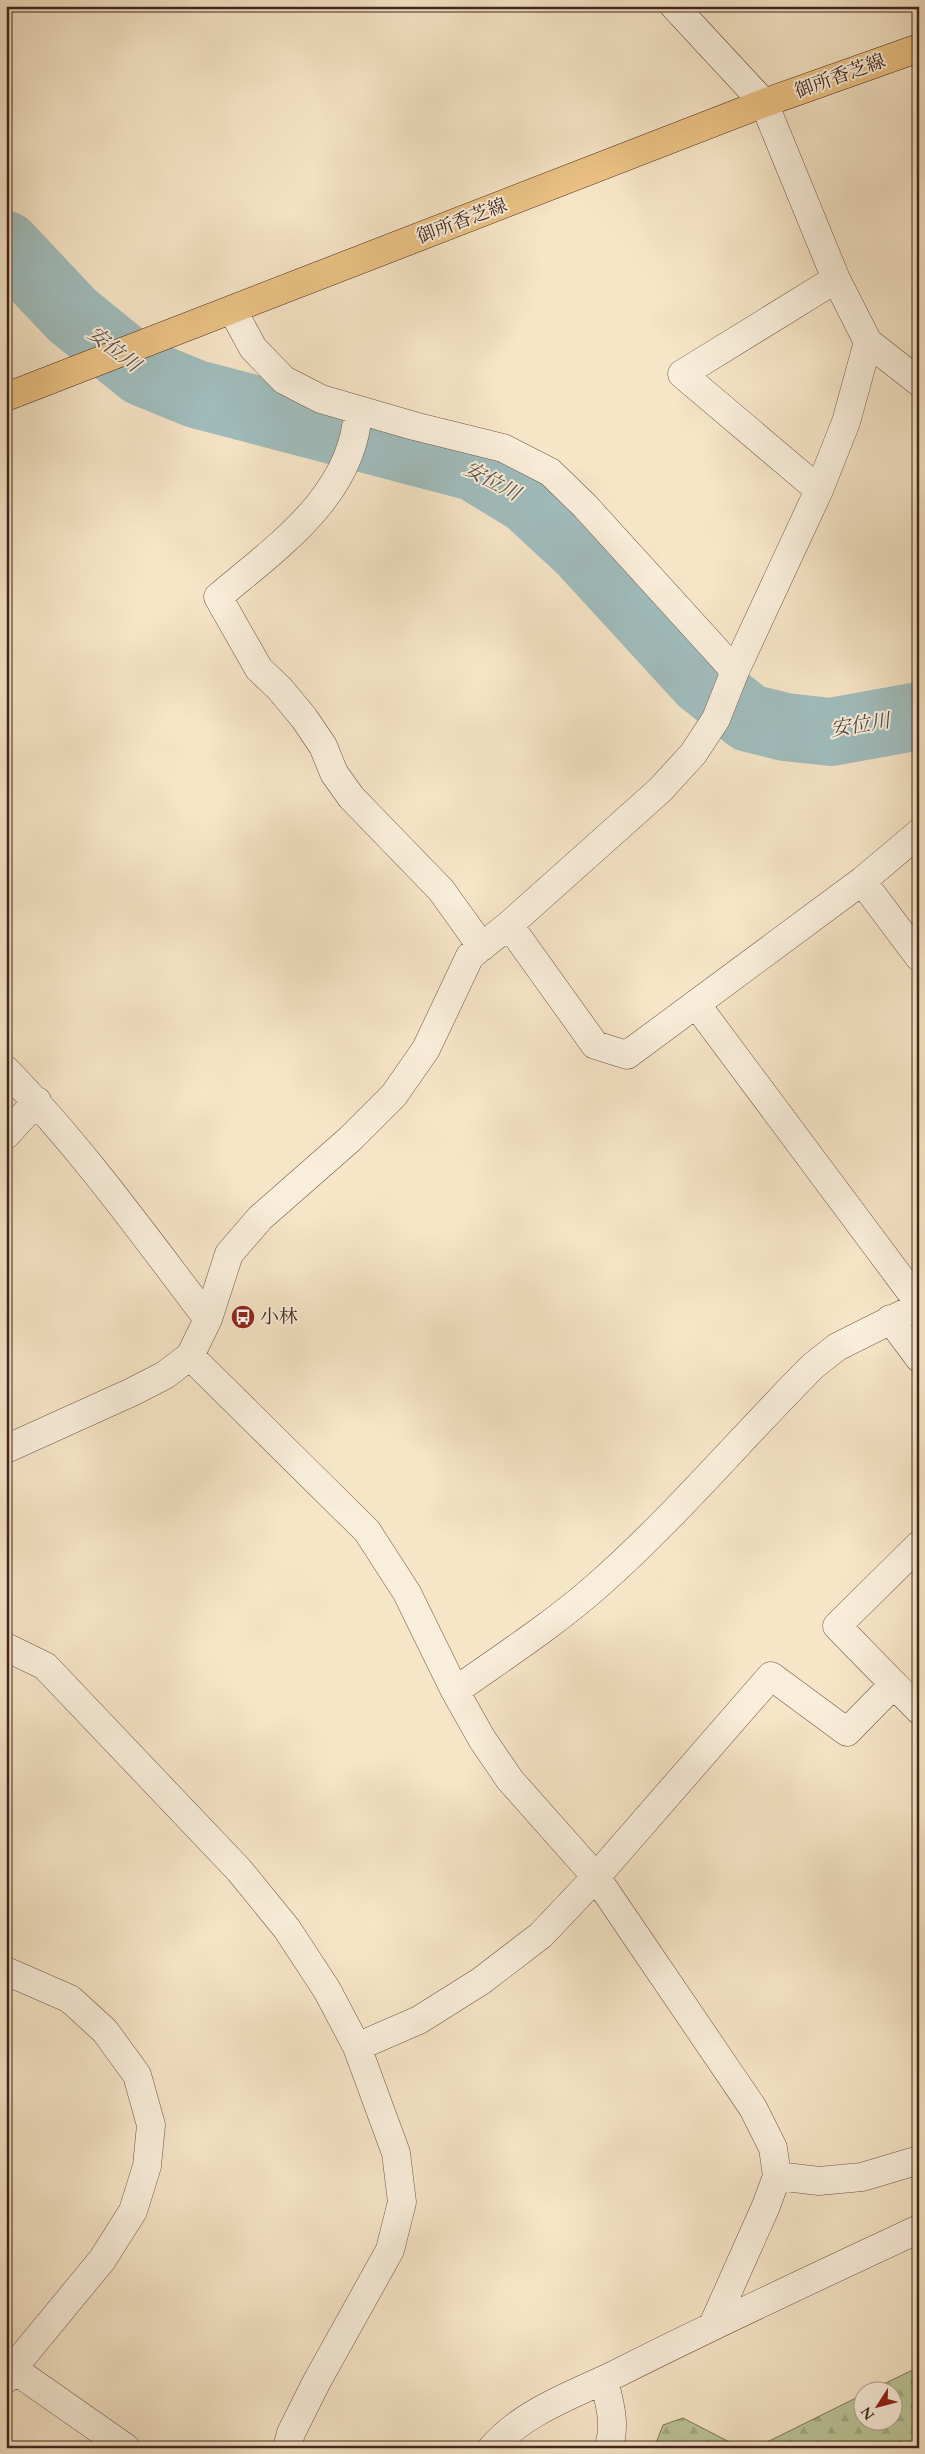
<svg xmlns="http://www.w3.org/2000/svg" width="925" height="2454" font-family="Cardo,'Noto Serif JP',serif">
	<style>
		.forest { fill: url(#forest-firs); stroke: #7e765a }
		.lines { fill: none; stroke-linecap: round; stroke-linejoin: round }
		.river { stroke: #a0bdbd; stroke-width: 68 }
		.minor-casing { stroke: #6e5647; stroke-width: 29 }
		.secondary-casing { stroke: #41261c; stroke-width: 29 }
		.primary-casing { stroke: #41261c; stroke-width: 29 }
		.minor { stroke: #f9eedb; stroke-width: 28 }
		.secondary { stroke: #f9eedb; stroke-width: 28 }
		.primary { stroke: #ebc284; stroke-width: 28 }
		.labels { text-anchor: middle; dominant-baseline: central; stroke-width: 4; stroke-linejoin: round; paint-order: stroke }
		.street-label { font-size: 19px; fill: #41261c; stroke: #f9eedb }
		.poi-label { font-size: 19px; fill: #41261c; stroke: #f9eedb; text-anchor: start }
		.water-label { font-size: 20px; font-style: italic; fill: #594c44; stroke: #f9eedb }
	</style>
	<defs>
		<pattern id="forest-firs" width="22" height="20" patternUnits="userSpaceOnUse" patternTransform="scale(1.25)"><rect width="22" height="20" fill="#bac598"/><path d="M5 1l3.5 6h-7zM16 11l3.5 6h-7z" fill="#a1a982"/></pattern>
	</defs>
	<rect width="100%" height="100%" fill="#f6e5c7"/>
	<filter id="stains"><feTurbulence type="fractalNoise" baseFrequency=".004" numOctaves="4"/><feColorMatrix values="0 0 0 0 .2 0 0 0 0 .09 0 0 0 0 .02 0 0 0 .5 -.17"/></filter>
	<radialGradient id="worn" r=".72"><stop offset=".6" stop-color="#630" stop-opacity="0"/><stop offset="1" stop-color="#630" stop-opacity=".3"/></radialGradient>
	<!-- forest -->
	<path class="forest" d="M919,2367V2448H755L862,2395V2422H892V2392L869,2391Z
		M683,2418L741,2448H654L663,2425Z"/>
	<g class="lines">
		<!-- river -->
		<path class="river" d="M6,245L72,315L142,372L196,394L474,467L528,500L582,550L702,681L749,718L785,727L831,732L919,716"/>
		<!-- minor casing -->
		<g class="minor-casing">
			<path id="minor" d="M764,103L836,279L868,342L919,382
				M233,311L253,348L284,380L321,399L414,426L503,448L550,472L585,506L735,671
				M358,410C354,495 277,547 218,597L259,669L280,689L304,718L323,746L334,773L351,797L441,890L482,947
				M819,490L682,374L836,279
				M862,881L919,957
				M509,925L595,1045L627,1055L862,881L919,833
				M696,1004L919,1303
				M6,1070C81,1147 143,1234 208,1319
				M6,1135L37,1101
				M890,1319L919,1358
				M190,1356L367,1531L407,1593L455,1691L482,1739L510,1780L596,1877L753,2108L773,2148L777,2176L766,2206L713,2325
				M6,1449L132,1392L165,1375L190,1356L208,1319L229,1254L260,1218L350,1139L394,1095L426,1049L470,956L509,925L660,790L693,754L716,719L735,671L819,490L846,422L868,342
				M919,1545L837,1626L919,1710
				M6,1647L45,1666L239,1870L287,1929L327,1990L357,2047L396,2153L402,2202L390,2250L316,2383L291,2433L287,2448
				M455,1691C503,1657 554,1624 598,1585C675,1517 741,1438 813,1366L837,1347L919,1306
				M6,1971L70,1999L105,2031L137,2075L151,2125L147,2166L133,2211L102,2260L13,2368L6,2379
				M357,2047L419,2020L481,1981L541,1935L596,1877L771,1676L847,1732L894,1684
				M777,2176L819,2181L862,2177L919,2160
				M6,2364L126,2448
				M604,2380C609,2401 617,2426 608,2448
				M492,2448C524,2411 575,2394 618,2373C717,2323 818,2276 919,2229"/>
		</g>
		<!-- secondary casing -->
		<g class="secondary-casing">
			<path id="secondary" d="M674,6L764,103"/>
		</g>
		<!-- primary casing -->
		<g class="primary-casing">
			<path id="primary" d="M6,397L764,103L919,48"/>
		</g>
		<!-- minor -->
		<use href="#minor" class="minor"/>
		<!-- secondary -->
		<use href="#secondary" class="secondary"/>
		<!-- primary -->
		<use href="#primary" class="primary"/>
	</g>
	<!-- icons -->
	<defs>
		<g id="bus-disc" transform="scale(1.25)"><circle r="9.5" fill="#8f2418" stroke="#f9eedb"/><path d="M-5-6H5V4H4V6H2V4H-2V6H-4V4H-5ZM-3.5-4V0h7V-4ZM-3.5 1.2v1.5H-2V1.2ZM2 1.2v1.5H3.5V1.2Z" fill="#fff"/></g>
	</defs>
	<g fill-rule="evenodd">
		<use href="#bus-disc" x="243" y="1317"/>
	</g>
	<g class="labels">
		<!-- street labels -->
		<g class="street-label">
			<text transform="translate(840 76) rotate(-20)">御所香芝線</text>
			<text transform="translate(462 221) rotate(-21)">御所香芝線</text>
		</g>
		<!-- poi labels -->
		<g class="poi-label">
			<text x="260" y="1317">小林</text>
		</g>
		<!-- water labels -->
		<g class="water-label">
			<text transform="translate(114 349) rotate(38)">安位川</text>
			<text transform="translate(492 481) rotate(28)">安位川</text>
			<text transform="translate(860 725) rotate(-9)">安位川</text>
		</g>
	</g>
	<!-- margin -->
	<rect width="925" height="2454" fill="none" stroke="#f6e5c7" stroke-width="25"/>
	<rect x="8" y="8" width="910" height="2439" fill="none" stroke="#41261c" stroke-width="2.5"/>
	<rect x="12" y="12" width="900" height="2429" fill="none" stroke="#41261c"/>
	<!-- north arrow -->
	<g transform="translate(878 2406) rotate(234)"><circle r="24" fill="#f9eedb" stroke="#af9e8f"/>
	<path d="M0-4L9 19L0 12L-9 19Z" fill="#8f2418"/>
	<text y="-8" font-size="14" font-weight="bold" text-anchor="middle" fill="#41261c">N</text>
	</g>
	<rect width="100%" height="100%" filter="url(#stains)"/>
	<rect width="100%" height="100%" fill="url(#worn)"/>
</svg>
